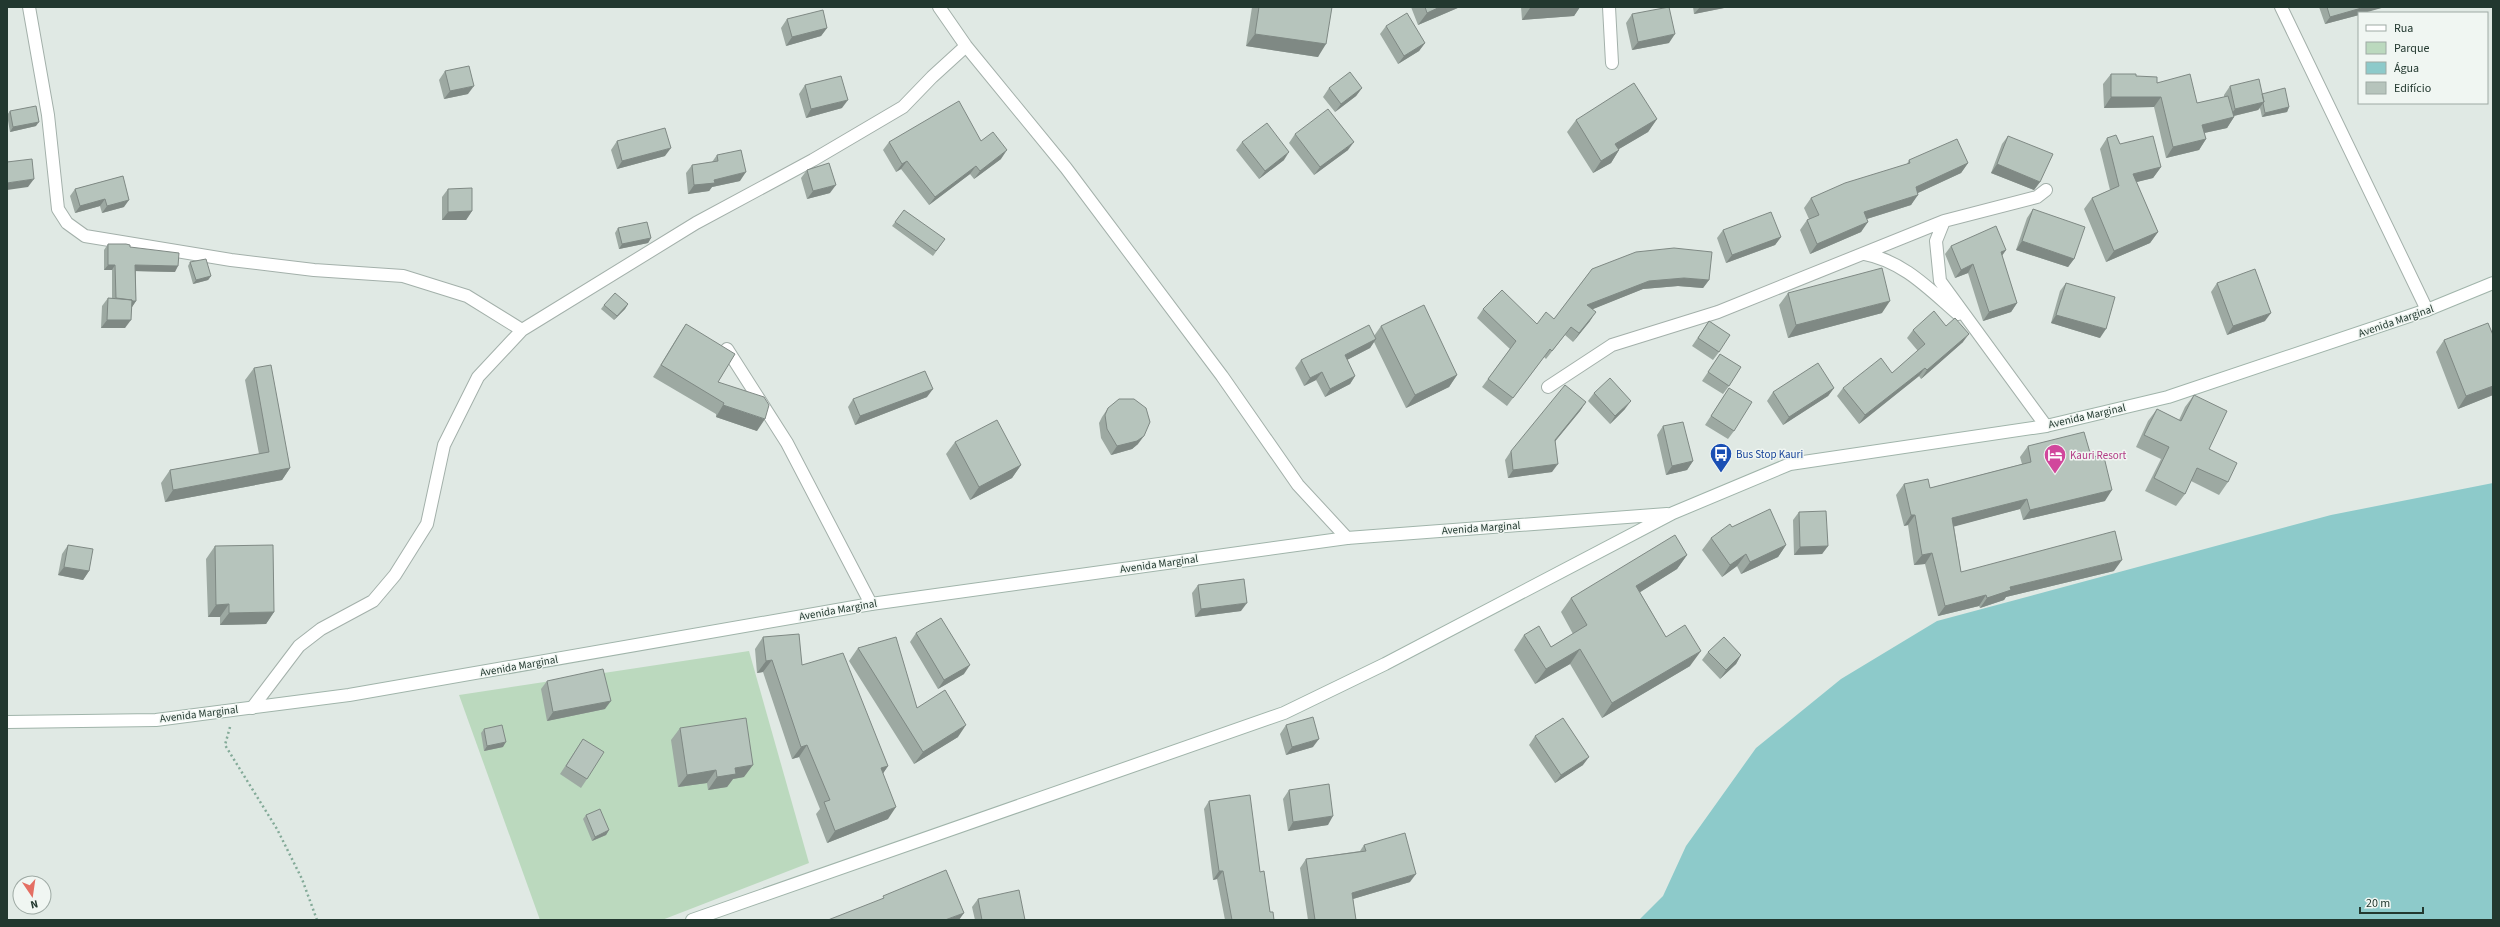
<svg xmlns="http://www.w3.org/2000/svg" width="2500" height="927" font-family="'Source Sans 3',sans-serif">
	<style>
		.green { fill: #bbd9be }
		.water { fill: #8dcaca }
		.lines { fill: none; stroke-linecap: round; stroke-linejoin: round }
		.street-casing { stroke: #a3b0aa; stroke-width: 14 }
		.secondary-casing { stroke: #a0b4aa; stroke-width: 14 }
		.path { stroke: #83aa98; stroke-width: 2.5; stroke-dasharray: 2 3; stroke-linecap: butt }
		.street { stroke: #fff; stroke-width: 12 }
		.secondary { stroke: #fff; stroke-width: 12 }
		.wall { fill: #9da9a2 }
		.shaded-wall { fill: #7f8984 }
		.building { fill: #b6c4bc; stroke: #7f8984 }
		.labels { text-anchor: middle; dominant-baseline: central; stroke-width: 3; stroke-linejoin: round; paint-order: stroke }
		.street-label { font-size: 11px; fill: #22382f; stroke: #f0f6f2 }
		.transit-label { font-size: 11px; fill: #164399; stroke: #f0f6f2; text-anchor: start }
		.hotel-label { font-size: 11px; fill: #b23c85; stroke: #f0f6f2; text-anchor: start }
	</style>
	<rect width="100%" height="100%" fill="#e0e9e4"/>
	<!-- green -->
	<path class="green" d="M749,651L809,863L662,920H540L459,695Z"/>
	<!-- water -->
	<path class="water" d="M2493,483V920H1639L1663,896L1686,846L1756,748L1841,679L1937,621L2331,515Z"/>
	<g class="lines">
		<!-- street casing -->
		<g class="street-casing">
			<path id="street" d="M29,7L48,115L58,209L67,223L85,236L231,260L314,270L403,276L467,296L522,330
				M939,7L966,46L1066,168L1222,376L1298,485L1347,538
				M1609,7L1612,63
				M2281,7L2427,310
				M1865,254C1903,261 1930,290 1958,314
				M727,349L787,443L871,604
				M1548,387L1612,345L1718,312L1944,221
				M2046,426L1940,281L1936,241L1944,221L2037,197L2046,190
				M252,708L299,646L321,629L373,601L395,575L427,524L444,445L478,377L522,330L696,223L813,160L903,107L932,77L966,46"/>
		</g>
		<!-- secondary casing -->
		<g class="secondary-casing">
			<path id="secondary" d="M7,722L156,720L349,695L871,604L1347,538L1667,514
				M692,920L1284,713L1385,664L1673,513L1790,464L2046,426L2168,397L2427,310L2493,283"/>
		</g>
		<!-- path -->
		<path class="path" d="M230,727L225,745L277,829L302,879L317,920"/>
		<!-- street -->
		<use href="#street" class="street"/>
		<!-- secondary -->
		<use href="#secondary" class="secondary"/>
	</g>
	<!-- wall -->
	<path class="wall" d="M1252,7H1332L1318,57L1246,46Z
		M1411,7H1460L1418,25Z
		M1521,7H1580L1574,16L1522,20Z
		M1693,7H1725L1724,8L1694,14Z
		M2319,7H2385L2359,13V15L2325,24Z
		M1632,14L1669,43L1632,50L1626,23Z
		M787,19L827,28L821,36L786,46L781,28Z
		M1386,26L1425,43L1419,51L1398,64L1380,34Z
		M445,71L468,94L444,99L439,80Z
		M2111,74L2136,76L2157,83L2197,103L2224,97V95L2230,86L2262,94L2289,107L2287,112L2262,117L2260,108L2258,110L2234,116V117L2227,128L2204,133L2206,139L2199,150L2166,158L2154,107L2104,108L2103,84Z
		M805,85L842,108L806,118L799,94Z
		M1329,88H1362L1356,96L1335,112L1323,97Z
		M10,111L36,126L10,132L7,115Z
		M1657,119L1648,132L1619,149V150L1611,163L1593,173L1567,132L1576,120Z
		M1295,134L1348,150L1314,175L1289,143Z
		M2008,136L2040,182L2034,190L1991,173L2002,144Z
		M2107,138L2161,167L2153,178L2136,182L2158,232L2150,243L2106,262L2084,209L2092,198L2110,190L2100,149Z
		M617,141L665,156L617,169L611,150Z
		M981,141L1001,159L974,179L970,174L929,205L901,169L896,172L883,150L889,142Z
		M1242,142L1284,160L1259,179L1236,150Z
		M717,155L740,181L712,187L709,191L688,194L686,173L692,165L712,162Z
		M1909,160L1968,163L1961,173L1918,193L1911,205L1867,219L1861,232L1810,254L1800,230L1807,220L1809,219L1804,208L1811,198L1907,164Z
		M807,170L830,193L807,199L801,178Z
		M123,176L124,207L102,213L100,206L75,213L70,196L75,189Z
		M448,189L472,211L466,220H442V197Z
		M2033,209L2074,259L2068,267L2016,250L2027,218Z
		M895,222L945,239L933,256L892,226Z
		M618,228L651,238L648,243L619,249L615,233Z
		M1723,230L1781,237L1775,245L1726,263L1717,238Z
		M108,244L130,247L175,272L136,271V301L132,307L125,328H101L102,306L108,298H112V270H104V250Z
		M1951,246L2006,250L2002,256L2017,303L2011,312L1983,321L1968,273L1955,278L1945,254Z
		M190,262L211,276L208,280L193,284L188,266Z
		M1592,269L1709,280L1703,288L1678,286L1643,289L1592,309L1590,321L1573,342L1565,335L1546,359L1544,357L1507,406L1482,387L1510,349L1477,318L1483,309L1537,324L1554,319Z
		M2066,283L2100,338L2051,323L2060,291Z
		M2217,283L2265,321L2227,335L2211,292Z
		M1788,293L1882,313L1788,338L1779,305Z
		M628,304L625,309L614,320L601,309L604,305Z
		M1709,321L1719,352L1713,360L1692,346Z
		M686,324L718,382L757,431L716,417V414L653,377L678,336Z
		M1381,326L1457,375L1449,387L1406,408L1374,342L1370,348L1347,360L1355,376L1350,384L1325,397L1316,380L1304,386L1295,368L1301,360L1374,336Z
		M1946,326L1963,342L1921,379L1919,376L1859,424L1837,396L1843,388L1892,373L1918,351L1907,338L1913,330Z
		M2493,335V395L2458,409L2436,352L2444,340Z
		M1720,354L1729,386L1723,394L1702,381Z
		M254,368L290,468L282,480L165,502L161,483L170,470L259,454L245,380Z
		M1729,388L1734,431L1728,439L1705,425Z
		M1834,388L1828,396L1783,425L1767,401L1773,392Z
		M1594,393L1625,409L1610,424L1588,401Z
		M2194,395L2209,449L2228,482L2219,495L2191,481L2185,494L2176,506L2145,491L2161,459L2136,447L2148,421L2157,409L2179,420L2185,407Z
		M927,397L855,425L848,407L853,399Z
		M1586,402L1580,411L1555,441L1552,472L1508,478L1505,460L1511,451Z
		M1108,408L1138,444L1132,449L1111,455L1101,438L1099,423L1102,417Z
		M1663,426L1693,461L1687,470L1666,475L1657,435Z
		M955,442L1021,465L1012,478L970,500L946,454Z
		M2028,446L2091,456L2105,501L2023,520L2020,509L1954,526L1961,572L2114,571L2006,597L2004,600L1980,608L1979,606L1938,616L1925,564L1914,565L1908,525L1904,526L1896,495L1904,484L1930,488L2022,464L2020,457Z
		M1799,512L1828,546L1822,554L1794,555L1793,520Z
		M1732,527L1786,545L1778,557L1741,574L1737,566L1722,577L1702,550L1711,538Z
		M68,545L89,571L83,580L58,575L62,554Z
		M215,546L274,612L266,624L220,625V617H208L206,559Z
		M1687,555L1677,569L1640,592L1666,637L1690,666L1602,718L1570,664L1535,684L1514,650L1524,635L1551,647L1573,634L1561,612L1571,598Z
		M1198,585L1241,611L1195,617L1192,593Z
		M916,633L964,674L938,689L910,642Z
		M763,637L802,665L888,766L883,773L888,819L827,843L816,814L820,809L799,757L792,759L763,672L757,673L755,649Z
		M858,648L917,708L958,737L914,764L849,661Z
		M1708,652L1741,655L1736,664L1720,679L1702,660Z
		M547,681L605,709L547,721L541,689Z
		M1286,725L1313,747L1286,755L1280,734Z
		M680,728L744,777L733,779L727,787L708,790L707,783L678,787L671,740Z
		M484,729L503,747L484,751L481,733Z
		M1535,736L1583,765L1555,783L1529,745Z
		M583,739L587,779L581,788L560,774Z
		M1289,790L1328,825L1288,831L1283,799Z
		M1209,801L1260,872L1270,912L1274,920H1225L1217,879L1213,880L1204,809Z
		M586,815L609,830L606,835L592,841L583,819Z
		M1364,845L1410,882L1353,899L1356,920H1308L1300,868L1306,859L1360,851Z
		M978,899L1025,920H975L972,907Z"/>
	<!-- shaded-wall -->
	<path class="shaded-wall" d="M1440,7H1460L1418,25L1427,13Z
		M1538,7H1580L1574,16L1522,20L1530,8Z
		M1700,7H1725L1724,8L1694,14Z
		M2365,7H2385L2364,13H2359V15L2325,24L2330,17Z
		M827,28L821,36L786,46L792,37Z
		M1255,34L1326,44L1318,57L1246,46Z
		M1675,34L1669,43L1632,50L1638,42Z
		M1425,43L1419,51L1398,64L1404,56Z
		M474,86L468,94L444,99L450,91Z
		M1362,88L1356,96L1335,112L1341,104Z
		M2111,97H2161L2154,107L2104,108Z
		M848,100L842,108L806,118L811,109Z
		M2264,102L2258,110L2229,117L2235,109Z
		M2289,107L2287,112L2262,117L2265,113Z
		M2234,117L2227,128L2195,135L2202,125Z
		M1657,119L1648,132L1607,156L1615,144Z
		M39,122L36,126L10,132L13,127Z
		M2206,139L2199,150L2166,158L2173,147Z
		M1354,142L1348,150L1314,175L1320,167Z
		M671,148L665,156L617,169L622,161Z
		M1007,150L1001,159L974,179L980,171Z
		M1619,150L1611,163L1593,173L1601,161Z
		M1289,152L1284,160L1259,179L1265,171Z
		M907,161L901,169L896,172L902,164Z
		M1968,163L1961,173L1909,197L1916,187Z
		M1997,164L2040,182L2034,190L1991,173Z
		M976,166L970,174L929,205L935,197Z
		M2161,167L2153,178L2125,185L2133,174Z
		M746,172L740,181L712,187L709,191L688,194L694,185Z
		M34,179L28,187L7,190V183Z
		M836,185L830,193L807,199L813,191Z
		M1918,195L1911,205L1857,222L1864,212Z
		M105,199L100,206L75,213L80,206Z
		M129,200L124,207L102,213L107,206Z
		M472,211L466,220H442L448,212Z
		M1868,222L1861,232L1810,254L1817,244Z
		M2158,232L2150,243L2106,262L2114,251Z
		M1781,237L1775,245L1726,263L1732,255Z
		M651,238L648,243L619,249L622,244Z
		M2022,241L2074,259L2068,267L2016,250Z
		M2006,250L2000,258L2001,252Z
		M1973,264L1968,273L1955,278L1961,270Z
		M108,265H115L112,270H104Z
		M135,265L178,266L175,272L132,271Z
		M211,276L208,280L193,284L196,280Z
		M1684,278L1709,280L1703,288L1678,286L1643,289L1581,314L1587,305L1649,281Z
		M136,301L132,307H112L116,302Z
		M1890,301L1882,313L1788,338L1796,325Z
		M2017,303L2011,312L1983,321L1989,312Z
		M628,304L625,309L614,320L617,316Z
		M1596,312L1590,321L1573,342L1579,333Z
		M2271,313L2265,321L2227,335L2233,326Z
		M2056,315L2106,329L2100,338L2051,323Z
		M107,320H131L125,328H101Z
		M1969,334L1963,342L1921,379L1927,370Z
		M1376,339L1370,348L1339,364L1345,355Z
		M1925,368L1919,376L1859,424L1865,415Z
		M1322,372L1316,380L1304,386L1310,378Z
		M1457,375L1449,387L1406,408L1415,395Z
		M1355,376L1350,384L1325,397L1330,389Z
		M2493,386V395L2458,409L2466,396Z
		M1834,388L1828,396L1783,425L1789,417Z
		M933,389L927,397L855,425L860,416Z
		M1631,401L1625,409L1610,424L1615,416Z
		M1586,402L1580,411L1549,449L1555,440Z
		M723,405L765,419L757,431L716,417Z
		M1144,436L1138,444L1132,449L1111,455L1117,446Z
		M1693,461L1687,470L1666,475L1672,466Z
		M1558,464L1552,472L1508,478L1513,470Z
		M1021,465L1012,478L970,500L979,487Z
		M290,468L282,480L165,502L173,490Z
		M2112,490L2105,501L2023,520L2030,510Z
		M2027,499L2020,509L1945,529L1952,518Z
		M1911,515H1915L1908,525L1904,526Z
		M1786,545L1778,557L1741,574L1750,562Z
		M1828,546L1822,554L1794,555L1800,547Z
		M1932,553L1925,564L1914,565L1922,555Z
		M1746,554L1737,566L1722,577L1730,565Z
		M1687,555L1677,569L1626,601L1636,586Z
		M2122,560L2114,571L2006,597L2004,600L1980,608L1987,598L2010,587Z
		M64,567L89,571L83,580L58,575Z
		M1986,595L1979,606L1938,616L1945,606Z
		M1247,603L1241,611L1195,617L1201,609Z
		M229,604L220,617H208L216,605Z
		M274,612L266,624L220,625L229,613Z
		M1580,649L1570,664L1535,684L1546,669Z
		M1701,651L1690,666L1602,718L1612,703Z
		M1741,655L1736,664L1720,679L1726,670Z
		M772,660L763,672L757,673L766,661Z
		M970,665L964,674L938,689L944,680Z
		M611,701L605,709L547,721L553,712Z
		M966,725L958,737L914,764L923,752Z
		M1319,739L1313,747L1286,755L1292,747Z
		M506,742L503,747L484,751L487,746Z
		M807,745L799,757L792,759L801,747Z
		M1589,757L1583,765L1555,783L1561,775Z
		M753,765L744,777L733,779L727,787L708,790L717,777L735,768Z
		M888,766L880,778L881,768Z
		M716,770L707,783L678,787L687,775Z
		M896,807L888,819L827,843L835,831Z
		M1333,816L1328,825L1288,831L1293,822Z
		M609,830L606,835L592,841L595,837Z
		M1219,871H1223L1217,879L1213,880Z
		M1416,874L1410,882L1346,901L1352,893Z
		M964,913L959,920H945Z"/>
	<!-- building -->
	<path class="building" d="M1259,7H1332L1326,44L1255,34Z
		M1425,7H1440L1427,13Z
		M1669,7L1675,34L1638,42L1632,14Z
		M2327,7H2365L2330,17Z
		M823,10L827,28L792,37L787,19Z
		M1407,13L1425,43L1404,56L1386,26Z
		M469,66L474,86L450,91L445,71Z
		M1350,72L1362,88L1341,104L1329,88Z
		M2111,74H2136V76L2157,77V83L2190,74L2197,103L2228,96L2234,117L2202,125L2206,139L2173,147L2161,97H2111Z
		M841,76L848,100L811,109L805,85Z
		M2259,79L2264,102L2235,109L2230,86Z
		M1634,83L1657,119L1615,144L1619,150L1601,161L1576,120Z
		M2285,88L2289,107L2265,113L2263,103L2264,102L2262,94Z
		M959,101L981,141L993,132L1007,150L980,171L976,166L935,197L907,161L902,164L889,142Z
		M36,106L39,122L13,127L10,111Z
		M1328,109L1354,142L1320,167L1295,134Z
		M1267,123L1289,152L1265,171L1242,142Z
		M665,128L671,148L622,161L617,141Z
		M2116,135L2120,144L2153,136L2161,167L2133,174L2158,232L2114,251L2092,198L2119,186L2107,138Z
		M2008,136L2053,154L2040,182L1997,164Z
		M1957,139L1968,163L1916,187L1918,195L1864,212L1868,222L1817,244L1807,220L1819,215L1811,198L1845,183L1910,163L1909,160Z
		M741,150L746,172L714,180L715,183L694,185L692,165L718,161L717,155Z
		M32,159L34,179L7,183V162Z
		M829,163L836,185L813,191L807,170Z
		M123,176L129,200L107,206L105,199L80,206L75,189Z
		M472,188V211L448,212V189Z
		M2033,209L2085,227L2074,259L2022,241Z
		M904,210L945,239L936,251L895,222Z
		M1771,212L1781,237L1732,255L1723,230Z
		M647,222L651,238L622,244L618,228Z
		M1996,226L2006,250L2001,252L2017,303L1989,312L1973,264L1961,270L1951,246Z
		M108,244H126L130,245V247L179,253L178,266L135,265L136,301H132V300L116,298L115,265H108Z
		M1674,248L1712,252L1709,280L1684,278L1649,281L1587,305L1596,312L1579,333L1571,327L1552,351L1550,349L1513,398L1488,379L1516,341L1483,309L1502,290L1537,324L1546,312L1554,319L1592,269L1636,252Z
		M206,259L211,276L196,280L190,262Z
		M1882,268L1890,301L1796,325L1788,293Z
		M2255,269L2271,313L2233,326L2217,283Z
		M2066,283L2115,297L2106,329L2056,315Z
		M615,293L628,304L617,316L604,305Z
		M108,298L132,300L131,320H107Z
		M1424,305L1457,375L1415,395L1381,326Z
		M1934,311L1946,326L1955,318L1969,334L1927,370L1925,368L1865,415L1843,388L1881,358L1892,373L1925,344L1913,330Z
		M1709,321L1730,335L1719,352L1698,338Z
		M2488,323L2493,335V386L2466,396L2444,340Z
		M686,324L735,354L718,382L764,397L769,405L765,419L723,405L724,403L661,365Z
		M1369,325L1376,339L1345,355L1355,376L1330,389L1322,372L1310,378L1301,360Z
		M1720,354L1741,367L1729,386L1708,372Z
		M1818,363L1834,388L1789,417L1773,392Z
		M271,365L290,468L173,490L170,470L269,452L254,368Z
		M925,371L933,389L860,416L853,399Z
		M1610,378L1631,401L1615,416L1594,393Z
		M1565,385L1586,402L1555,440L1558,464L1513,470L1511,451Z
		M1729,388L1752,402L1734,431L1711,416Z
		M2194,395L2227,411L2209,449L2237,463L2228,482L2197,468L2185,494L2154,478L2169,447L2144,435L2157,409L2181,421Z
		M1119,399H1134L1146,408L1150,422L1144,436L1137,441L1117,446L1107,429L1105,415L1108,408Z
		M997,420L1021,465L979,487L955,442Z
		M1683,422L1693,461L1672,466L1663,426Z
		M2084,432L2091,456L2104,457L2112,490L2030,510L2027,499L1952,518L1961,572L2115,531L2122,560L2010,587L2011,590L1987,598L1986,595L1945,606L1932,553L1922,555L1915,515H1911L1904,484L1928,479L1930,488L2031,462L2028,446Z
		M1770,509L1786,545L1750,562L1746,554L1730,565L1711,538L1730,524L1732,527Z
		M1826,511L1828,546L1800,547L1799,512Z
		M1675,535L1687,555L1636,586L1666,637L1685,625L1701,651L1612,703L1580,649L1546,669L1524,635L1539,626L1551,647L1587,625L1571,598Z
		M68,545L93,549L89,571L64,567Z
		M273,545L274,612L229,613V604L216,605L215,546Z
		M1244,579L1247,603L1201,609L1198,585Z
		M941,618L970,665L944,680L916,633Z
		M799,634L802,665L843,653L888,766L881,768L896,807L835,831L824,802L830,800L807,745L801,747L772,660L766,661L763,637Z
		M896,637L917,708L945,690L966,725L923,752L858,648Z
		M1724,637L1741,655L1726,670L1708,652Z
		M603,669L611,701L553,712L547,681Z
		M1313,717L1319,739L1292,747L1286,725Z
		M746,718L753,765L735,768L736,774L717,777L716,770L687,775L680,728Z
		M1563,718L1589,757L1561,775L1535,736Z
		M502,725L506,742L487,746L484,729Z
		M583,739L604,752L587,779L566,766Z
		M1329,784L1333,816L1293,822L1289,790Z
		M1250,795L1260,872L1264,871L1270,912H1273L1274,920H1232L1223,871H1219L1209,801Z
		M600,809L609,830L595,837L586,815Z
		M1405,833L1416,874L1352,893L1356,920H1315L1306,859L1366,851L1364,845Z
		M946,870L964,913L945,920H828L884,898L883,896Z
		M1019,890L1025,920H982L978,899Z"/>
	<!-- icons -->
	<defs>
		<g id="bus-pin" transform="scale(1.15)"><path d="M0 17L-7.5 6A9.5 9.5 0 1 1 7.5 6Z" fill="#1a4fb4" stroke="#f0f6f2"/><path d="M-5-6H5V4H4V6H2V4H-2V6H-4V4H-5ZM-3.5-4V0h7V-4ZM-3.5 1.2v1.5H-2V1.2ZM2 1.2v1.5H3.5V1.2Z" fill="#fff"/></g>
		<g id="hotel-pin" transform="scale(1.15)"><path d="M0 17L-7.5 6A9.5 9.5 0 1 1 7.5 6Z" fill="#d1479c" stroke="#f0f6f2"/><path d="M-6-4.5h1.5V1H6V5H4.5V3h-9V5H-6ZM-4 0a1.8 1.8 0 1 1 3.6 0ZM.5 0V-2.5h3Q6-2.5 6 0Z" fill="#fff"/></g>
	</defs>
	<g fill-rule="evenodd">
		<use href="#bus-pin" x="1721" y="454"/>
		<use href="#hotel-pin" x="2055" y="455"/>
	</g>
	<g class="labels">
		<!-- street labels -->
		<g class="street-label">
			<text transform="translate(2396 321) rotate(-19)">Avenida Marginal</text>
			<text transform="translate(2087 416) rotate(-13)">Avenida Marginal</text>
			<text transform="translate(1481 528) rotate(-4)">Avenida Marginal</text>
			<text transform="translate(1159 564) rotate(-8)">Avenida Marginal</text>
			<text transform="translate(838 610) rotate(-10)">Avenida Marginal</text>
			<text transform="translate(519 666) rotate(-10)">Avenida Marginal</text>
			<text transform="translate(199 714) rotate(-7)">Avenida Marginal</text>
		</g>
		<!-- transit labels -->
		<g class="transit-label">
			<text x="1736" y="454">Bus Stop Kauri</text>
		</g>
		<!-- hotel labels -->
		<g class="hotel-label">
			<text x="2070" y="455">Kauri Resort</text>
		</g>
	</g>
	<!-- border -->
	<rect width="2500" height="927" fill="none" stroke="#22382f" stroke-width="16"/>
	<!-- legend -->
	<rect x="2358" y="12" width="130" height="92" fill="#f0f6f2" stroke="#9eaaa4"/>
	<rect x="2366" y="25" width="20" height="6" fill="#ffffff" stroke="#9eaaa4"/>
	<text x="2394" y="32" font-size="12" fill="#22382f">Rua</text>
	<rect x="2366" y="42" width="20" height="12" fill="#bbd9be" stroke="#9eaaa4"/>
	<text x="2394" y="52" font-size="12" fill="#22382f">Parque</text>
	<rect x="2366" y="62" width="20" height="12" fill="#8dcaca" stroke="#9eaaa4"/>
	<text x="2394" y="72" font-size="12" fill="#22382f">Água</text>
	<rect x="2366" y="82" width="20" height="12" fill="#b6c4bc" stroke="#9eaaa4"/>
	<text x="2394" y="92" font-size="12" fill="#22382f">Edifício</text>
	<!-- north arrow -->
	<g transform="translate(32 895) rotate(167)"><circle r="19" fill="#f0f6f2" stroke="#9eaaa4"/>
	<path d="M0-3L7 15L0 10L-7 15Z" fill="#e46f63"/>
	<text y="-6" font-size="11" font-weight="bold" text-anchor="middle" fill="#22382f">N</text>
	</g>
	<!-- scale -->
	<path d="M2360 907v6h63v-6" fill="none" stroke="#22382f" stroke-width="2"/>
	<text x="2366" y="907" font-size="12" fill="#22382f" stroke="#f0f6f2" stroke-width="3" paint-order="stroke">20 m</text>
</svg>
